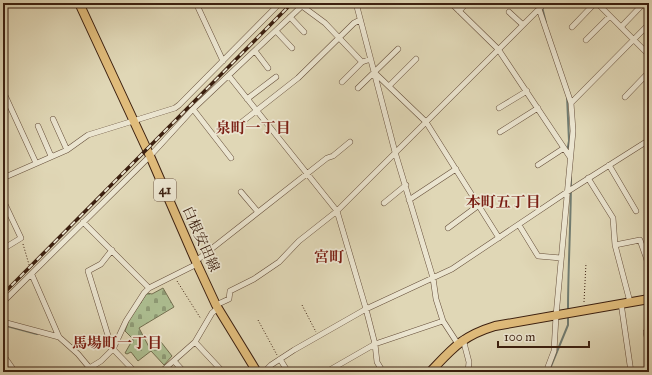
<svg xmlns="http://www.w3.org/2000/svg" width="652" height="375" font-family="'IM FELL Great Primer','Noto Serif JP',serif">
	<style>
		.cemetery { fill: url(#cemetery-stones); stroke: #747051 }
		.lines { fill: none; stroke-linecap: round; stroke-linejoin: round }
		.stream { stroke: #717c71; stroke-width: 2 }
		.minor-casing { stroke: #654e3a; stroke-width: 6 }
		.primary-casing { stroke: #3c2010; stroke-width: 10 }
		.path { stroke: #3c2010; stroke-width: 1; stroke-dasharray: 1 2; stroke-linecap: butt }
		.minor { stroke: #ebe5d0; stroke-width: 5 }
		.primary { stroke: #e0bc7b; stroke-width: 8 }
		.rail-casing { stroke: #3c2010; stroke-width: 3.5 }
		.rail { stroke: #ebe5d0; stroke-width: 2; stroke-dasharray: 6; stroke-linecap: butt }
		.labels { text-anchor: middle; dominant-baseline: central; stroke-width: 3.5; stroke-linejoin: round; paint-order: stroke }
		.shield { fill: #ebe5d0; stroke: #705b4a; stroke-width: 1 }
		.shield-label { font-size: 13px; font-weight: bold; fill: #3c2010 }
		.street-label { font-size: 14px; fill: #3c2010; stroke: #ebe5d0 }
		.neighbourhood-label { font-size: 15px; font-weight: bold; fill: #7a1f14; stroke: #ebe5d0 }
	</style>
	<defs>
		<pattern id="cemetery-stones" width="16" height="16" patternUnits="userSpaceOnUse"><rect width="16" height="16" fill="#adbf92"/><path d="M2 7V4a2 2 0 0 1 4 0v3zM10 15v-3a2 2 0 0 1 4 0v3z" fill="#8e9b76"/></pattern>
	</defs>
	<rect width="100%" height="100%" fill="#e0d7b6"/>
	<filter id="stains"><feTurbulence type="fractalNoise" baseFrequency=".005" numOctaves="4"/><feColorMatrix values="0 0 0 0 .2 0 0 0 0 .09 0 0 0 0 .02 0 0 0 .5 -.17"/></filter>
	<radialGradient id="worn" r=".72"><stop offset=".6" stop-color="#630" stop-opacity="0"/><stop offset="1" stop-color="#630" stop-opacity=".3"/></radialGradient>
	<!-- cemetery -->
	<path class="cemetery" d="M163,288L174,307L139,328L149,347L161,342L172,356L164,365L151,351L138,361L131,352L127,354L125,353L133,339L125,331L129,320L147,293L152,294Z"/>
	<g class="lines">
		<!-- stream -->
		<path class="stream" d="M541,3L546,23
			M567,96L569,141L567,152
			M568,311C568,266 571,222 571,177
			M3,325L37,334
			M549,371L568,325V315"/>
		<!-- minor casing -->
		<g class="minor-casing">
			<path id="minor" d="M196,3L223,61
				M356,3L395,152L433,278L436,299L443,321L458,344
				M451,3L498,49L570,157
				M537,3L571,103L573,131L556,316L554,351L546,372
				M597,3L649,55
				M302,6L325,23L362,62
				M459,11L467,3
				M509,12L523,25
				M290,17L304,32
				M572,27L595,3
				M621,27L644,3
				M276,31L292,48
				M586,40L610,16
				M255,51L268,68
				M376,74L426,122L499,238
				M229,76L337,211L366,309L375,344L377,362L383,372
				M342,82L362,62L371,59
				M389,86L416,59
				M358,88L398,49
				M3,91L36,163
				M625,97L649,72
				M247,99L276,77
				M571,103L649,24
				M499,108L527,91
				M193,109L231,158
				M53,119L67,150
				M38,126L51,156
				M233,129L298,78L354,23L360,20
				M500,132L538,108
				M538,165L564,148
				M609,165L636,211
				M3,178L67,150L88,135L175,108L179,105L280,3
				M588,178L613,218L615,245L630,302
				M241,192L258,212
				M3,200L21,238L3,249
				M409,200L456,169
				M384,203L406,185
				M83,222L149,288
				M519,225L538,256L561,258
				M448,228L479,205
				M615,245L640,240L646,257
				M112,250L101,264L88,271L110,342L113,349L135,372
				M649,256L646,257L649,268
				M196,261L327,158L333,156L350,142
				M32,275L59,337L78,354L93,372
				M3,302L150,156L193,109L305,3
				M621,303L631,372
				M216,305L229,299L230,291L254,279L279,262L299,241L337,211L545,3
				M3,322L59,337
				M649,332H646L649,348
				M463,339L469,362L468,372
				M195,342L223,372
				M3,355L15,372
				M280,359L288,372
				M174,361L184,372
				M328,371L375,344L443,321
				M4,372L11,367
				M83,372L101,361L113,349L126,321L144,293L149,288L197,264
				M161,372L195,342L212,313L218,308
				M264,372L271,365L294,350L366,309L452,269L567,192L649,140
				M646,372L649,371"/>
		</g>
		<!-- primary casing -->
		<g class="primary-casing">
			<path id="primary" d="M79,3L150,156L197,264L216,305L257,372
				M430,372C453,348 462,336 495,326L649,299"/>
		</g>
		<!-- path -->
		<path class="path" d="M23,244L30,268
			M177,281L201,319
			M584,302L586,263
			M302,305L316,332
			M258,320L277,355"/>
		<!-- minor -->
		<use href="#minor" class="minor"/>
		<!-- primary -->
		<use href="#primary" class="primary"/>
		<!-- rail casing -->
		<g class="rail-casing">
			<path id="rail" d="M3,294L292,3"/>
		</g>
		<!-- rail -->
		<use href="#rail" class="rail"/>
	</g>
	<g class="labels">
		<!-- shield labels -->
		<rect class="shield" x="154" y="179" width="22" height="22" rx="3"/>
		<g class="shield-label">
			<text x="165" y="190">41</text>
		</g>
		<!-- street labels -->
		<g class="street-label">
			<text transform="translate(201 239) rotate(66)">白根安田線</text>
		</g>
		<!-- neighbourhood labels -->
		<g class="neighbourhood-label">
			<text x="253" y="128">泉町一丁目</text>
			<text x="503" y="202">本町五丁目</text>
			<text x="329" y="257">宮町</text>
			<text x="117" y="343">馬場町一丁目</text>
		</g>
	</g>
	<!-- margin -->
	<rect width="652" height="375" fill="none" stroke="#e0d7b6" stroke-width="16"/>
	<rect x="4" y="4" width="644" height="367" fill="none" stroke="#3c2010" stroke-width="2"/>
	<rect x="8" y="8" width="636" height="359" fill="none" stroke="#3c2010"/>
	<!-- scale -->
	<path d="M498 341v6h91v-6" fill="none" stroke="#3c2010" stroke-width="2"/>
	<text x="504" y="341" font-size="12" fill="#3c2010" stroke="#ebe5d0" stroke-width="3" paint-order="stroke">100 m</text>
	<rect width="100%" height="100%" filter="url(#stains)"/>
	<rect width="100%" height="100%" fill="url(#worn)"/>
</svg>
